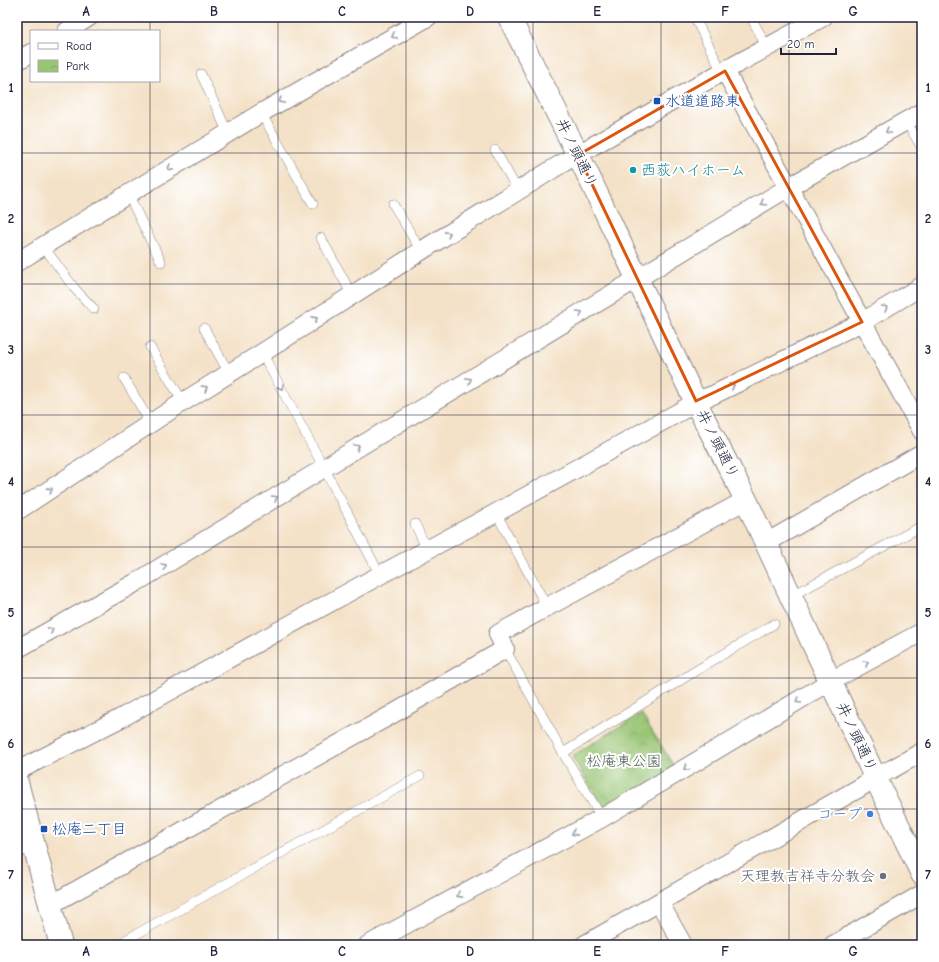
<svg xmlns="http://www.w3.org/2000/svg" width="939" height="962" font-family="'Comic Neue','Klee One',sans-serif">
	<style>
		.park { fill: url(#park-crowns); stroke: #5e7457 }
		.lines { fill: none; stroke-linecap: round; stroke-linejoin: round }
		.service-casing { stroke: #8b8282; stroke-width: 10 }
		.minor-casing { stroke: #8b8282; stroke-width: 20 }
		.primary-casing { stroke: #8b8282; stroke-width: 24 }
		.service { stroke: #fff; stroke-width: 9 }
		.minor { stroke: #fff; stroke-width: 18 }
		.primary { stroke: #fff; stroke-width: 22 }
		.oneway { stroke: #9c9ca7 }
		.marked { fill: none; stroke: #de560e; stroke-width: 3; stroke-linejoin: round }
		.grid { fill: none; stroke: #22223b; stroke-width: 1; stroke-opacity: 0.55 }
		.transit-dot { fill: #1a4fb4; stroke: #fff; stroke-width: 1.5 }
		.culture-dot { fill: #0f9aa8; stroke: #fff; stroke-width: 1.5 }
		.shop-dot { fill: #3f7fe0; stroke: #fff; stroke-width: 1.5 }
		.worship-dot { fill: #6b7280; stroke: #fff; stroke-width: 1.5 }
		.labels { text-anchor: middle; dominant-baseline: central; stroke-width: 4; stroke-linejoin: round; paint-order: stroke }
		.transit-label { font-size: 15px; fill: #164399; stroke: #fff; text-anchor: start }
		.street-label { font-size: 15px; fill: #22223b; stroke: #fff }
		.culture-label { font-size: 15px; fill: #0d838f; stroke: #fff; text-anchor: start }
		.park-label { font-size: 15px; fill: #4c5b4f; stroke: #fff }
		.shop-label { font-size: 15px; fill: #366cbe; stroke: #fff; text-anchor: end }
		.worship-label { font-size: 15px; fill: #5b616d; stroke: #fff; text-anchor: end }
		.neatline { fill: none; stroke: #22223b; stroke-width: 1.5 }
		.grid-label { font-size: 13px; text-anchor: middle; font-weight: bold; fill: #22223b }
	</style>
	<defs>
		<pattern id="park-crowns" width="20" height="18" patternUnits="userSpaceOnUse"><rect width="20" height="18" fill="#99c573"/><path d="M2 6a3 3 0 1 1 6 0M12 15a3 3 0 1 1 6 0" fill="none" stroke="#84a964"/></pattern>
	</defs>
	<rect width="100%" height="100%" fill="#fff"/>
	<filter id="ink" filterUnits="userSpaceOnUse"><feTurbulence type="fractalNoise" baseFrequency=".025" numOctaves="2"/><feDisplacementMap in="SourceGraphic" scale="8" xChannelSelector="R" yChannelSelector="G"/><feConvolveMatrix kernelMatrix="1 2 1 2 8 2 1 2 1" color-interpolation-filters="sRGB"/></filter>
	<filter id="wash" filterUnits="userSpaceOnUse"><feTurbulence type="fractalNoise" baseFrequency=".012" numOctaves="4" result="noise"/><feDisplacementMap in="SourceGraphic" scale="16" xChannelSelector="R" yChannelSelector="G"/><feGaussianBlur stdDeviation="0.9" result="paint"/><feColorMatrix in="noise" values="0 0 0 0 0 0 0 0 0 0 0 0 0 0 0 0 0 1.4 0 .05"/><feComposite in="paint" operator="in"/></filter>
	<g filter="url(#wash)">
		<rect width="100%" height="100%" fill="#f4e2c8"/>
		<!-- park -->
		<path class="park" d="M641,713L675,768L604,811L572,756Z"/>
	</g>
	<g filter="url(#ink)">
		<g class="lines">
			<!-- service casing -->
			<g class="service-casing">
				<path id="service" d="M751,17L767,48
					M697,22L722,72
					M201,74L228,133
					M261,113L313,204
					M906,121L922,148
					M495,150L518,191
					M128,194L161,262
					M393,204L421,251
					M321,238L352,295
					M43,246L75,289L94,309
					M204,328L229,373
					M150,347L183,402
					M262,353L324,468L380,575
					M124,378L151,424
					M496,513L547,607
					M415,524L427,550
					M791,596L922,526
					M505,649L563,753
					M602,818L563,753L697,670L774,624
					M17,854L33,845
					M117,945L249,871L420,776"/>
			</g>
			<!-- minor casing -->
			<g class="minor-casing">
				<path id="minor" d="M67,31L89,17
					M17,61L31,53
					M725,71L922,431
					M17,262L261,113L428,17
					M17,511L183,402L262,353L421,251L561,164L722,72L823,17
					M766,543L922,453
					M17,649L135,583L324,468L789,187L922,112
					M17,771L121,718L380,575L496,513L681,411L696,401L713,395L862,322L922,286
					M659,902L683,945
					M50,905L391,715L505,649L498,634L547,607L746,500
					M368,945L602,818L831,681L922,632
					M584,945L861,787L875,777L892,769L922,752
					M833,945L922,894"/>
			</g>
			<!-- primary casing -->
			<g class="primary-casing">
				<path id="primary" d="M509,17L587,173L690,390L696,401L701,413L746,500L766,543L875,777L922,874
					M17,783L61,945"/>
			</g>
			<!-- service -->
			<use href="#service" class="service"/>
			<!-- minor -->
			<use href="#minor" class="minor"/>
			<!-- primary -->
			<use href="#primary" class="primary"/>
		</g>
		<!-- one-way arrows -->
		<defs><path id="oneway-chevron" d="M-2-3.5L2.5 0L-2 3.5" fill="none" stroke-width="1.6" stroke-linecap="round" stroke-linejoin="round"/></defs>
		<g class="oneway">
			<use href="#oneway-chevron" transform="translate(394 36) rotate(150)"/>
			<use href="#oneway-chevron" transform="translate(281 101) rotate(150)"/>
			<use href="#oneway-chevron" transform="translate(888 131) rotate(150)"/>
			<use href="#oneway-chevron" transform="translate(170 168) rotate(149)"/>
			<use href="#oneway-chevron" transform="translate(763 203) rotate(149)"/>
			<use href="#oneway-chevron" transform="translate(448 234) rotate(-32)"/>
			<use href="#oneway-chevron" transform="translate(885 308) rotate(-31)"/>
			<use href="#oneway-chevron" transform="translate(580 313) rotate(-31)"/>
			<use href="#oneway-chevron" transform="translate(315 319) rotate(-33)"/>
			<use href="#oneway-chevron" transform="translate(469 380) rotate(-31)"/>
			<use href="#oneway-chevron" transform="translate(732 386) rotate(-26)"/>
			<use href="#oneway-chevron" transform="translate(281 387) rotate(62)"/>
			<use href="#oneway-chevron" transform="translate(205 388) rotate(-32)"/>
			<use href="#oneway-chevron" transform="translate(357 447) rotate(-31)"/>
			<use href="#oneway-chevron" transform="translate(50 490) rotate(-33)"/>
			<use href="#oneway-chevron" transform="translate(275 498) rotate(-31)"/>
			<use href="#oneway-chevron" transform="translate(164 566) rotate(-31)"/>
			<use href="#oneway-chevron" transform="translate(51 630) rotate(-29)"/>
			<use href="#oneway-chevron" transform="translate(866 663) rotate(-29)"/>
			<use href="#oneway-chevron" transform="translate(798 701) rotate(149)"/>
			<use href="#oneway-chevron" transform="translate(686 768) rotate(149)"/>
			<use href="#oneway-chevron" transform="translate(574 833) rotate(152)"/>
			<use href="#oneway-chevron" transform="translate(459 895) rotate(152)"/>
		</g>
	</g>
	<!-- marked area -->
	<path class="marked" d="M725,71L862,322L696,401L578,155Z"/>
	<!-- grid -->
	<path class="grid" d="M150,17V31M278,17V945M406,17V945M533,17V945M661,17V945M789,17V945M150,81V945M17,153H922M17,284H922M17,415H922M17,547H922M17,678H922M17,809H922"/>
	<!-- markers -->
	<g class="transit-dot">
		<rect x="653" y="97" width="8" height="8" rx="2"/>
		<rect x="40" y="825" width="8" height="8" rx="2"/>
	</g>
	<circle class="culture-dot" cx="633" cy="170" r="4"/>
	<circle class="shop-dot" cx="870" cy="814" r="4"/>
	<circle class="worship-dot" cx="883" cy="876" r="4"/>
	<g class="labels">
		<!-- transit labels -->
		<g class="transit-label">
			<text x="665" y="101">水道道路東</text>
			<text x="52" y="829">松庵二丁目</text>
		</g>
		<!-- street labels -->
		<g class="street-label">
			<text transform="translate(577 153) rotate(64)">井ノ頭通り</text>
			<text transform="translate(718 444) rotate(63)">井ノ頭通り</text>
			<text transform="translate(857 737) rotate(65)">井ノ頭通り</text>
		</g>
		<!-- culture labels -->
		<g class="culture-label">
			<text x="641" y="170">西荻ハイホーム</text>
		</g>
		<!-- park labels -->
		<g class="park-label">
			<text x="624" y="761">松庵東公園</text>
		</g>
		<!-- shop labels -->
		<g class="shop-label">
			<text x="862" y="814">コープ</text>
		</g>
		<!-- worship labels -->
		<g class="worship-label">
			<text x="875" y="876">天理教吉祥寺分教会</text>
		</g>
	</g>
	<!-- margin -->
	<rect width="939" height="962" fill="none" stroke="#fff" stroke-width="44"/>
	<!-- legend -->
	<rect x="30" y="30" width="130" height="52" fill="#ffffff" stroke="#a7a7b1"/>
	<rect x="38" y="43" width="20" height="6" fill="#ffffff" stroke="#a7a7b1"/>
	<text x="66" y="50" font-size="12" fill="#22223b">Road</text>
	<rect x="38" y="60" width="20" height="12" fill="url(#park-crowns)" stroke="#a7a7b1"/>
	<text x="66" y="70" font-size="12" fill="#22223b">Park</text>
	<!-- scale -->
	<path d="M781 48v6h55v-6" fill="none" stroke="#22223b" stroke-width="2"/>
	<text x="787" y="48" font-size="12" fill="#22223b" stroke="#ffffff" stroke-width="3" paint-order="stroke">20 m</text>
	<rect x="22" y="22" width="895" height="918" class="neatline"/>
	<g class="grid-label">
		<text x="86" y="16">A</text>
		<text x="214" y="16">B</text>
		<text x="342" y="16">C</text>
		<text x="470" y="16">D</text>
		<text x="597" y="16">E</text>
		<text x="725" y="16">F</text>
		<text x="853" y="16">G</text>
		<text x="11" y="92">1</text>
		<text x="928" y="92">1</text>
		<text x="11" y="223">2</text>
		<text x="928" y="223">2</text>
		<text x="11" y="354">3</text>
		<text x="928" y="354">3</text>
		<text x="11" y="486">4</text>
		<text x="928" y="486">4</text>
		<text x="11" y="617">5</text>
		<text x="928" y="617">5</text>
		<text x="11" y="748">6</text>
		<text x="928" y="748">6</text>
		<text x="11" y="879">7</text>
		<text x="928" y="879">7</text>
		<text x="86" y="956">A</text>
		<text x="214" y="956">B</text>
		<text x="342" y="956">C</text>
		<text x="470" y="956">D</text>
		<text x="597" y="956">E</text>
		<text x="725" y="956">F</text>
		<text x="853" y="956">G</text>
	</g>
</svg>
